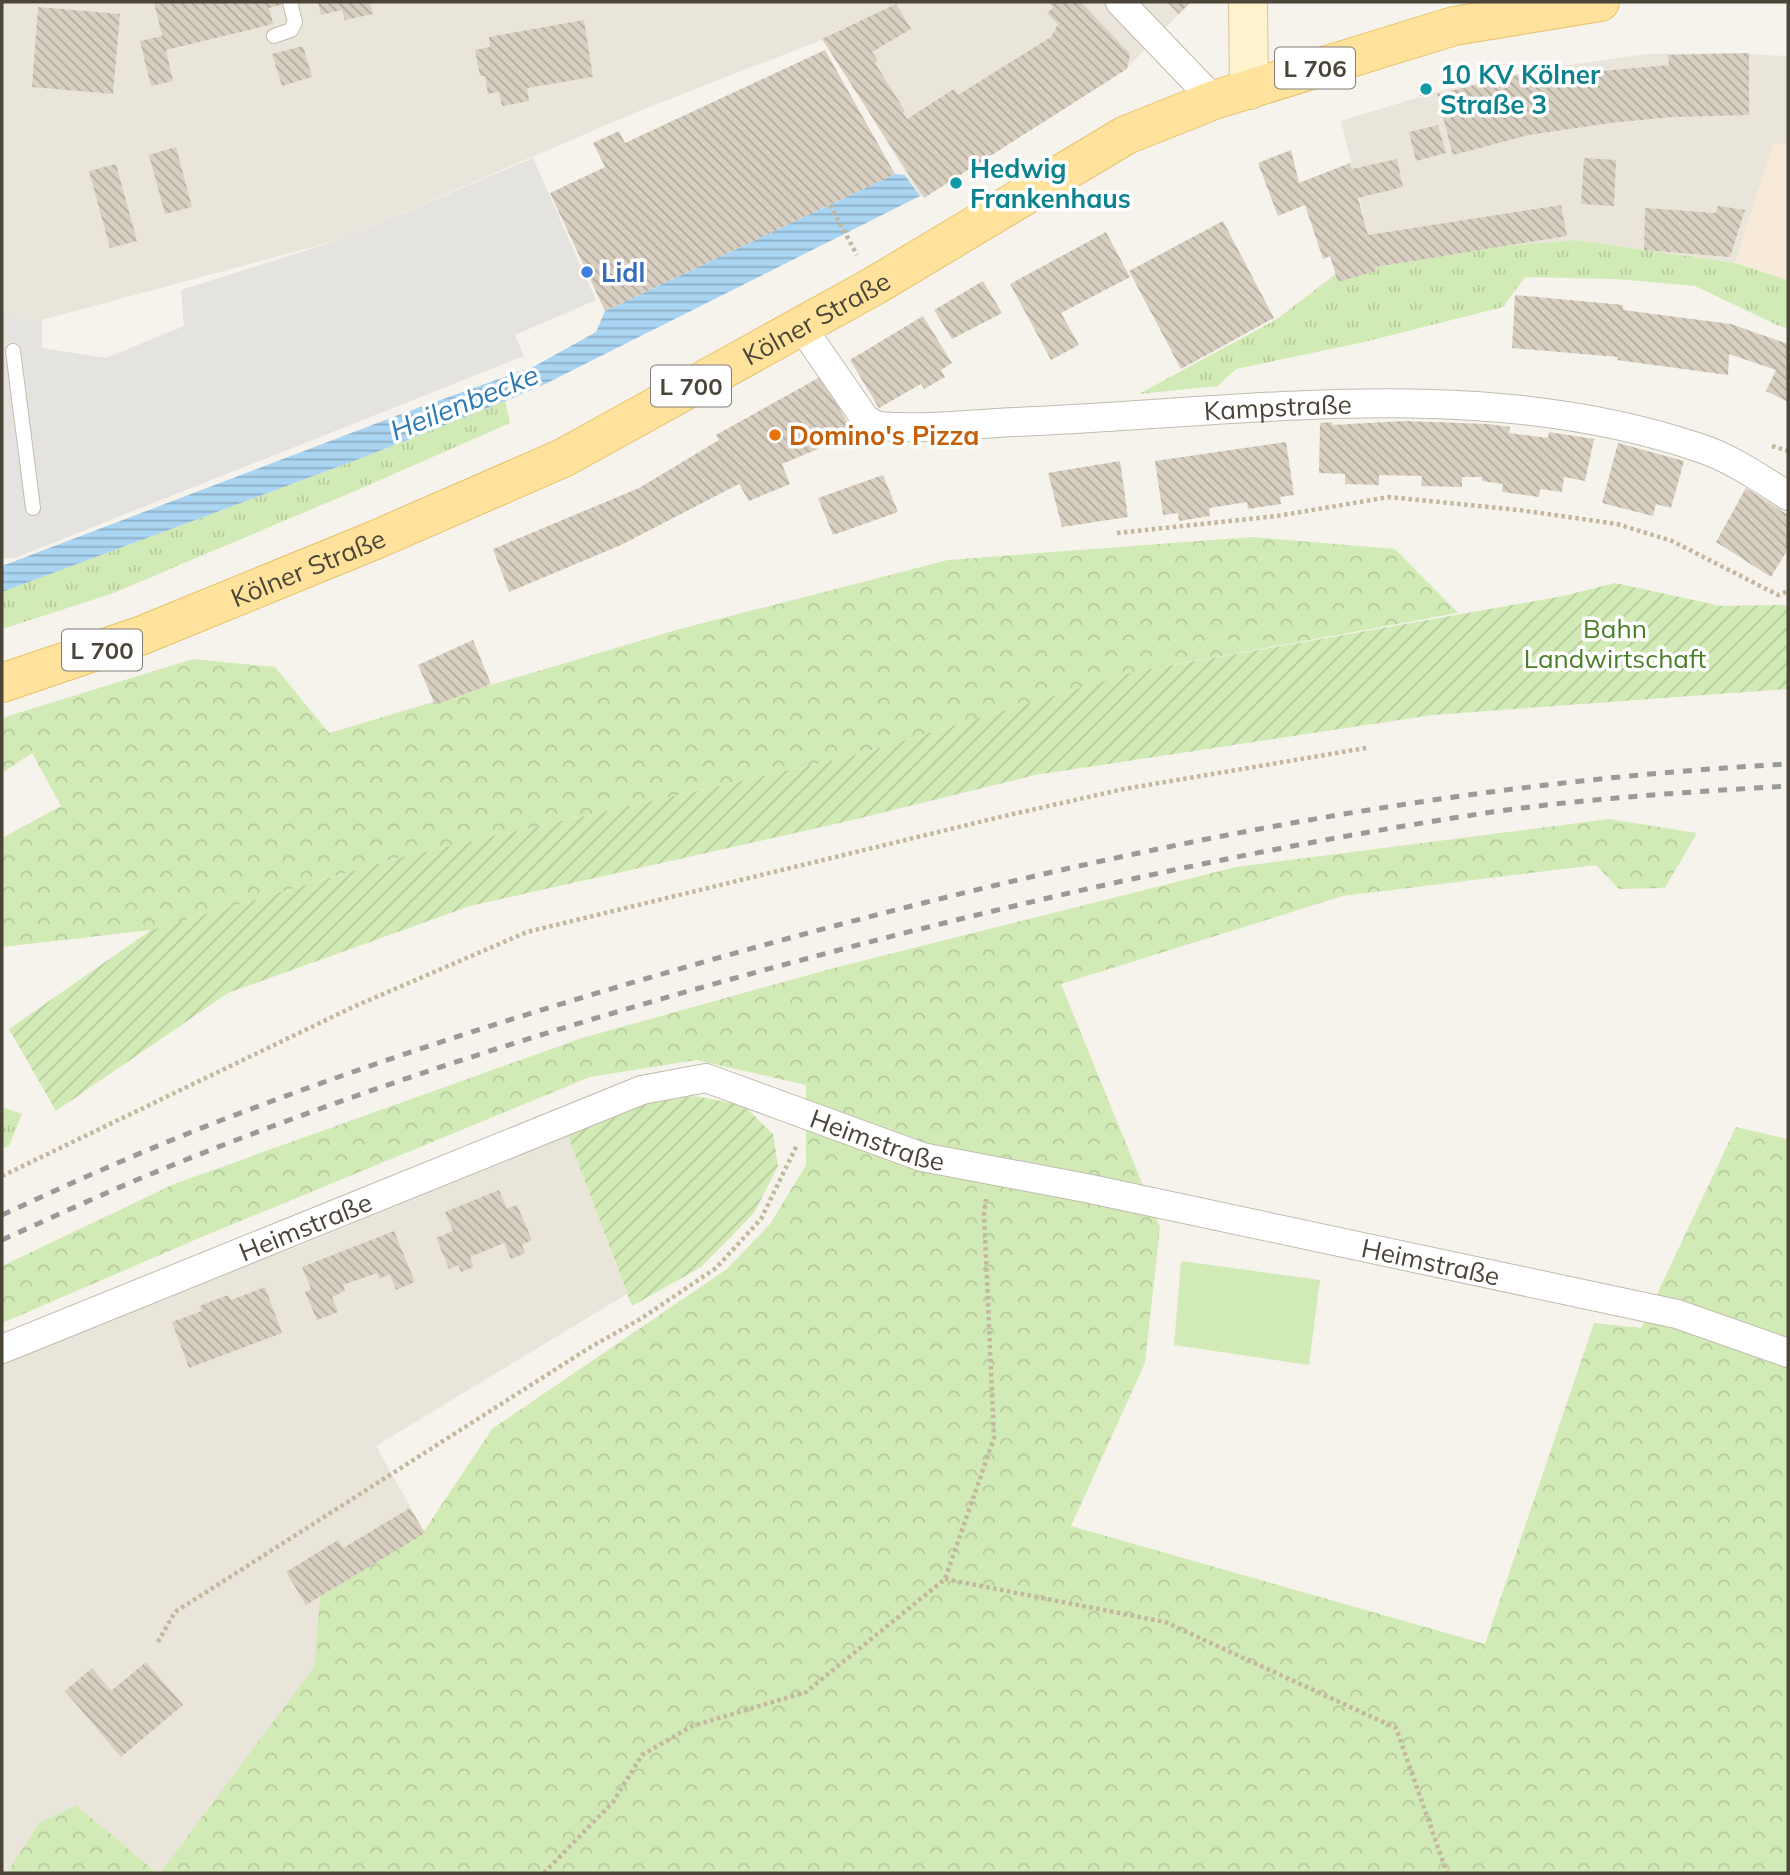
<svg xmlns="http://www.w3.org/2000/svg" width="1790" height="1875" font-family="Mulish,sans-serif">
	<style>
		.residential { fill: #eae5da }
		.commercial { fill: #f7ead8 }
		.grass { fill: url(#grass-tufts) }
		.forest { fill: url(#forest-crowns) }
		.park { fill: #d2eab5 }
		.garden { fill: url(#garden-furrows) }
		.parking { fill: #e5e3e0 }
		.water { fill: url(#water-rules) }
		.building { fill: url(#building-back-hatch) }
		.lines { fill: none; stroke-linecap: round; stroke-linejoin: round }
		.lane-casing { stroke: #c2bbae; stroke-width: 16 }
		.street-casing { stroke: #c2bbae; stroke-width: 30 }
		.secondary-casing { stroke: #d6c79b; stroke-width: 40 }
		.primary-casing { stroke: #e6c16a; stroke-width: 40 }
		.path { stroke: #c4b79f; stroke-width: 4.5; stroke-dasharray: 3.5 3.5; stroke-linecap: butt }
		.lane { stroke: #fff; stroke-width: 14 }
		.street { stroke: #fff; stroke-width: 28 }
		.secondary { stroke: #fff3cd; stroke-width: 38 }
		.primary { stroke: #ffe39c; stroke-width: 38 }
		.rail { stroke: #9a9a9a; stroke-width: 5; stroke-dasharray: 9 9; stroke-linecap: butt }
		.culture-dot { fill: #0f9aa8; stroke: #fff; stroke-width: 2.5 }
		.shop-dot { fill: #3f7fe0; stroke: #fff; stroke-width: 2.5 }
		.food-dot { fill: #e8710a; stroke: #fff; stroke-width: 2.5 }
		.labels { text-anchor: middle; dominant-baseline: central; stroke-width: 7; stroke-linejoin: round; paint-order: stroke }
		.shield { fill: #fff; stroke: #817c74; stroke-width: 2 }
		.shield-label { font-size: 24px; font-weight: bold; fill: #4b4439 }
		.culture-label { font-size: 26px; font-weight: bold; fill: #0d838f; stroke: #fff; text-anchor: start }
		.shop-label { font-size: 26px; font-weight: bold; fill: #366cbe; stroke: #fff; text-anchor: start }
		.street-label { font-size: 26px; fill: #4b4439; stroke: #fff }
		.food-label { font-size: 26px; font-weight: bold; fill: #c56008; stroke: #fff; text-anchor: start }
		.park-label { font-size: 26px; fill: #4a7f2a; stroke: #fff }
		.water-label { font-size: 28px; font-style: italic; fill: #2e7ab2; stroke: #fff }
	</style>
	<defs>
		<pattern id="grass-tufts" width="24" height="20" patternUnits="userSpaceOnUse" patternTransform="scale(1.75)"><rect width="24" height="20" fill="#d2eab5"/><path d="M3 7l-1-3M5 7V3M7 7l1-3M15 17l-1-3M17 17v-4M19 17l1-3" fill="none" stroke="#b6ca9c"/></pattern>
		<pattern id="forest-crowns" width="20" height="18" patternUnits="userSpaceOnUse" patternTransform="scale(1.75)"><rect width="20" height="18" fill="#d2eab5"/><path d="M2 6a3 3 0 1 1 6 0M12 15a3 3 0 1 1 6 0" fill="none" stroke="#b6ca9c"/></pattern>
		<pattern id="garden-furrows" width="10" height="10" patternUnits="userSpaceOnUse" patternTransform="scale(1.75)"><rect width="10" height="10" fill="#d2eab5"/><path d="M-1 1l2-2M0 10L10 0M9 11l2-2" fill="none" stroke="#b6ca9c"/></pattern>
		<pattern id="water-rules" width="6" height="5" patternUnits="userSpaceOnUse" patternTransform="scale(1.75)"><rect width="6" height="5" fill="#a9d4f2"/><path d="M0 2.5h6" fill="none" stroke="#8caec5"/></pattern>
		<pattern id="building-back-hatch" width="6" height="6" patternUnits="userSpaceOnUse" patternTransform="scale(1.75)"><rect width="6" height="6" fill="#d8cfc1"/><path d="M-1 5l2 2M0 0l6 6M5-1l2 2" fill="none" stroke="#b1aa9e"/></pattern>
	</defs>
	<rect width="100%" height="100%" fill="#f6f3ec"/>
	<!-- residential -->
	<path class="residential" d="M2,2H1190L1130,65L920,196L824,39L634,113L342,239L42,320L2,317Z
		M1723,53L1788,56V146L1774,143L1735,263L1576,240L1504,246L1376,267L1341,121L1436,92L1540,69L1647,54Z
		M567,1134L627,1294L376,1446L424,1531L320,1597L314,1667L160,1873H157L76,1805L39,1823L7,1873H2V1361L31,1346L297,1247Z"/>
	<!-- commercial -->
	<path class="commercial" d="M1774,142L1788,146V280L1735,263Z"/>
	<!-- grass -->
	<path class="grass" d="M1576,240L1735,263L1788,280V328L1779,326L1695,286L1616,279L1525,277L1503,307L1360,343L1236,369L1218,386L1139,394L1277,319L1337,273L1504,246Z
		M505,401L510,423L362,488L111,594L2,629V592L367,456Z
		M2,1107L22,1114L9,1146L2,1149Z"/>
	<!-- forest -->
	<path class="forest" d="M1252,537L1395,549L1458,613L1134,672L852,756L405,856L151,930L2,947V838L61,806L32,753L2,773V718L193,659L275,667L329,733L680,629L948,560Z
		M1609,819L1697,833L1665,888L1619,889L1596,865L1343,896L1061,984L1160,1227L1145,1363L1071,1526L1485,1644L1594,1323L1641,1328L1736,1127L1788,1139V1873H160L314,1667L320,1597L424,1531L492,1429L727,1269L770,1224L806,1165V1085L696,1060L590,1077L204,1236L2,1323V1266L174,1184L582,1038L830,969L1236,867Z
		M76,1805L157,1873H7L39,1823Z"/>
	<!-- park -->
	<path class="park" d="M1181,1261L1320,1280L1309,1365L1174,1345Z"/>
	<!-- garden -->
	<path class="garden" d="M1615,583L1721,606L1788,605V689L1433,715L1035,775L853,820L470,906L228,993L56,1111L9,1029L151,930L405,856L852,756L1134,672L1563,596Z
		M694,1096L743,1105L773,1134L778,1166L754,1213L701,1267L632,1306L567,1134L648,1103Z"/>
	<!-- parking -->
	<path class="parking" d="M533,158L596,300L515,335L524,356L15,558H2V317L42,320V348L106,358L184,326L181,290L342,239Z"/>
	<!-- water -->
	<path class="water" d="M895,174L905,175L920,196L545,384L505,401L367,456L2,592V566L393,417L535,366L596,332L605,311Z"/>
	<!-- building -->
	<path class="building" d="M154,2H284L285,4L269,8L273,24L166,50L173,81L151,86L140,41L162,36Z
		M318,2H370L373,14L345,20L342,10L321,15Z
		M1049,2H1081L1130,54L1127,69L924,198L822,39L896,4L911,29L872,52L878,61L875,63L905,111L903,113L907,119L954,89L958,95L1051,37L1058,24L1047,13L1053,8Z
		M1167,2H1191L1179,14Z
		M38,7L120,14L113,94L32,87Z
		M584,20L593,77L527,88L529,101L502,106L499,92L488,94L485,76H480L475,50L490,47L489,37Z
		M303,46L312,77L282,86L272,54Z
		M825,50L895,174L605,311L550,193L605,167L593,143L619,131L625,143Z
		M1749,53V115L1672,117L1610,123L1529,135L1453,155L1437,94L1518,75L1519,83L1603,71L1669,65L1668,55Z
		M1431,82L1434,91L1420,96L1417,87Z
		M1438,125L1446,153L1416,161L1409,132Z
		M176,147L192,207L165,214L149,155Z
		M1291,150L1299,183L1350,163L1352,169L1397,159L1403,187L1358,198L1368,235L1561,205L1567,236L1375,267L1376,271L1338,282L1330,256L1323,259L1305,205L1278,216L1258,163Z
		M1584,158L1616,160L1614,206L1581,204Z
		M116,164L137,241L110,248L89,171Z
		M1718,206L1745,210L1730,257L1644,250L1645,208L1716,213Z
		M1223,221L1274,318L1181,369L1129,271Z
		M1106,232L1130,277L1061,313L1079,345L1051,360L1010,284Z
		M983,281L1002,313L952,339L934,310Z
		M1515,295L1623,305V310L1731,324L1788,344V402L1766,391L1776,370L1729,354L1728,375L1617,360L1618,357L1512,348Z
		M923,316L952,363L941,370L945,377L924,389L921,384L879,408L850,360Z
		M820,377L853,431L818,441L820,448L782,464L790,484L749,501L739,484L621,545L509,592L493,549L639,488L719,440L716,435Z
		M1404,421L1488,424L1510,427L1509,433L1548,438L1549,432L1594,439L1585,481L1564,477L1562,492L1540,489L1539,497L1502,492L1503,484L1482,481V477H1462V487L1421,486L1422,476L1379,475V485L1345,484V474L1319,473L1320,423L1331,422L1333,425Z
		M1286,442L1294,495L1280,497L1281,504L1248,509L1247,502L1209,508L1210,516L1179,521L1178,513L1163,515L1155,461Z
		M1618,443L1684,461L1671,508L1656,504L1653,516L1602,503Z
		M1120,461L1128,517L1062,527L1048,473Z
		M883,475L898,512L833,535L818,498Z
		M1746,488L1788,515V549L1771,577L1716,542Z
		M473,640L491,684L435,705L418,665Z
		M499,1190L507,1209L517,1205L532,1240L522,1245L525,1253L511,1259L504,1243L470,1257L474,1267L461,1272L458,1265L449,1269L436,1238L453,1231L445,1212Z
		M394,1231L415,1282L396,1290L390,1274L379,1279L377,1273L343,1285L345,1291L332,1297L338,1312L317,1320L305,1292L311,1289L302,1267Z
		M265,1287L282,1333L189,1368L172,1322L202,1311L199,1306L228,1295L231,1300Z
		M410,1508L425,1533L306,1605L286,1572L338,1540L343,1548Z
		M146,1662L183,1705L121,1757L65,1691L92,1668L111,1691Z"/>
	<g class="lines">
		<!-- lane casing -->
		<g class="lane-casing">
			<path id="lane" d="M274,36L291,30L295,22L290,2
				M13,351L33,508"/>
		</g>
		<!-- street casing -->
		<g class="street-casing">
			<g id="street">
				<path d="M1120,2L1214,100"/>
				<path id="s1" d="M801,326L866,420L878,426C924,430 971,424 1016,422C1243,413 1480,373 1700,448C1731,458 1761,479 1788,496"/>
				<path id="s2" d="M2,1349L642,1090L706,1078L922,1157L1086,1188L1677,1314L1788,1353"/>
			</g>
		</g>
		<!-- secondary casing -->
		<g class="secondary-casing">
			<path id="secondary" d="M1248,2L1249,90"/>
		</g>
		<!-- primary casing -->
		<g class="primary-casing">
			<g id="primary">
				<path id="s3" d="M2,683L140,636L375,540L563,458L874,286L1126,135L1214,100L1454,26L1600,2"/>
			</g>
		</g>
		<!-- path -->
		<path class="path" d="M830,205L857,255
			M1772,446L1788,451
			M1117,533L1277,516L1389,497L1519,510L1617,524L1672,541L1778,595L1788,591
			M2,1176L353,1007L527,932L1000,817L1124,789L1366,748
			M945,1579L1165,1622L1396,1728L1447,1873
			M158,1642L175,1612L589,1348L642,1318L716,1268L761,1219L797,1145
			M544,1873L613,1802L642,1755L692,1726L806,1692L945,1579L994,1438L984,1213L986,1199"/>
		<!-- lane -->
		<use href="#lane" class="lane"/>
		<!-- street -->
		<use href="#street" class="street"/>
		<!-- secondary -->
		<use href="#secondary" class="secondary"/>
		<!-- primary -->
		<use href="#primary" class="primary"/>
		<!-- rail -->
		<path class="rail" d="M2,1215C86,1176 172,1138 259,1106C418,1046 582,996 746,950C1087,855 1434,783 1788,764
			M2,1240C55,1216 109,1191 163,1169C396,1074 638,1002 881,939C1083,887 1286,843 1492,812C1590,798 1689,792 1788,786"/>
	</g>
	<!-- markers -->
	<g class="culture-dot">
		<circle cx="1426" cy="89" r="7"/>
		<circle cx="956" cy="183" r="7"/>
	</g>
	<circle class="shop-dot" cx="587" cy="272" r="7"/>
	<circle class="food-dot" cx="775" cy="435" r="7"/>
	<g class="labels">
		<!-- shield labels -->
		<g class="shield">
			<rect x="1275" y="47.5" width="80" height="41" rx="5"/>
			<rect x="651" y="365.5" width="80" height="41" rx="5"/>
			<rect x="62" y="629.5" width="80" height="41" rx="5"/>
		</g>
		<g class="shield-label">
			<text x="1315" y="68">L 706</text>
			<text x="691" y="386">L 700</text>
			<text x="102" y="650">L 700</text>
		</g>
		<!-- culture labels -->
		<g class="culture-label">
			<text x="1440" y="74">10 KV Kölner<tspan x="1440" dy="30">Straße 3</tspan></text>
			<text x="970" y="168">Hedwig<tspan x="970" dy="30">Frankenhaus</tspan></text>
		</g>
		<!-- shop labels -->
		<g class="shop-label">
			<text x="601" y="272">Lidl</text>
		</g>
		<!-- street labels -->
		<g class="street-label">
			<text stroke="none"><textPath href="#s3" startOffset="894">Kölner Straße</textPath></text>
			<text stroke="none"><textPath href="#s1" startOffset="528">Kampstraße</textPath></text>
			<text stroke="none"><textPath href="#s3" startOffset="327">Kölner Straße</textPath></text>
			<text stroke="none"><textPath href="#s2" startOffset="938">Heimstraße</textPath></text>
			<text stroke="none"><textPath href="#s2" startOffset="327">Heimstraße</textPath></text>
			<text stroke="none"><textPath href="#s2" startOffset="1505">Heimstraße</textPath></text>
		</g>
		<!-- food labels -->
		<g class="food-label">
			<text x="789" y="435">Domino's Pizza</text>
		</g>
		<!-- park labels -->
		<g class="park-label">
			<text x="1615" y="628">Bahn<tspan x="1615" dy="30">Landwirtschaft</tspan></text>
		</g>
		<!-- water labels -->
		<g class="water-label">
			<text transform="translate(464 402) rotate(-22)">Heilenbecke</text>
		</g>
	</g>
	<!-- border -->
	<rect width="1790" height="1875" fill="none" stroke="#4b4439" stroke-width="7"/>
</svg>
